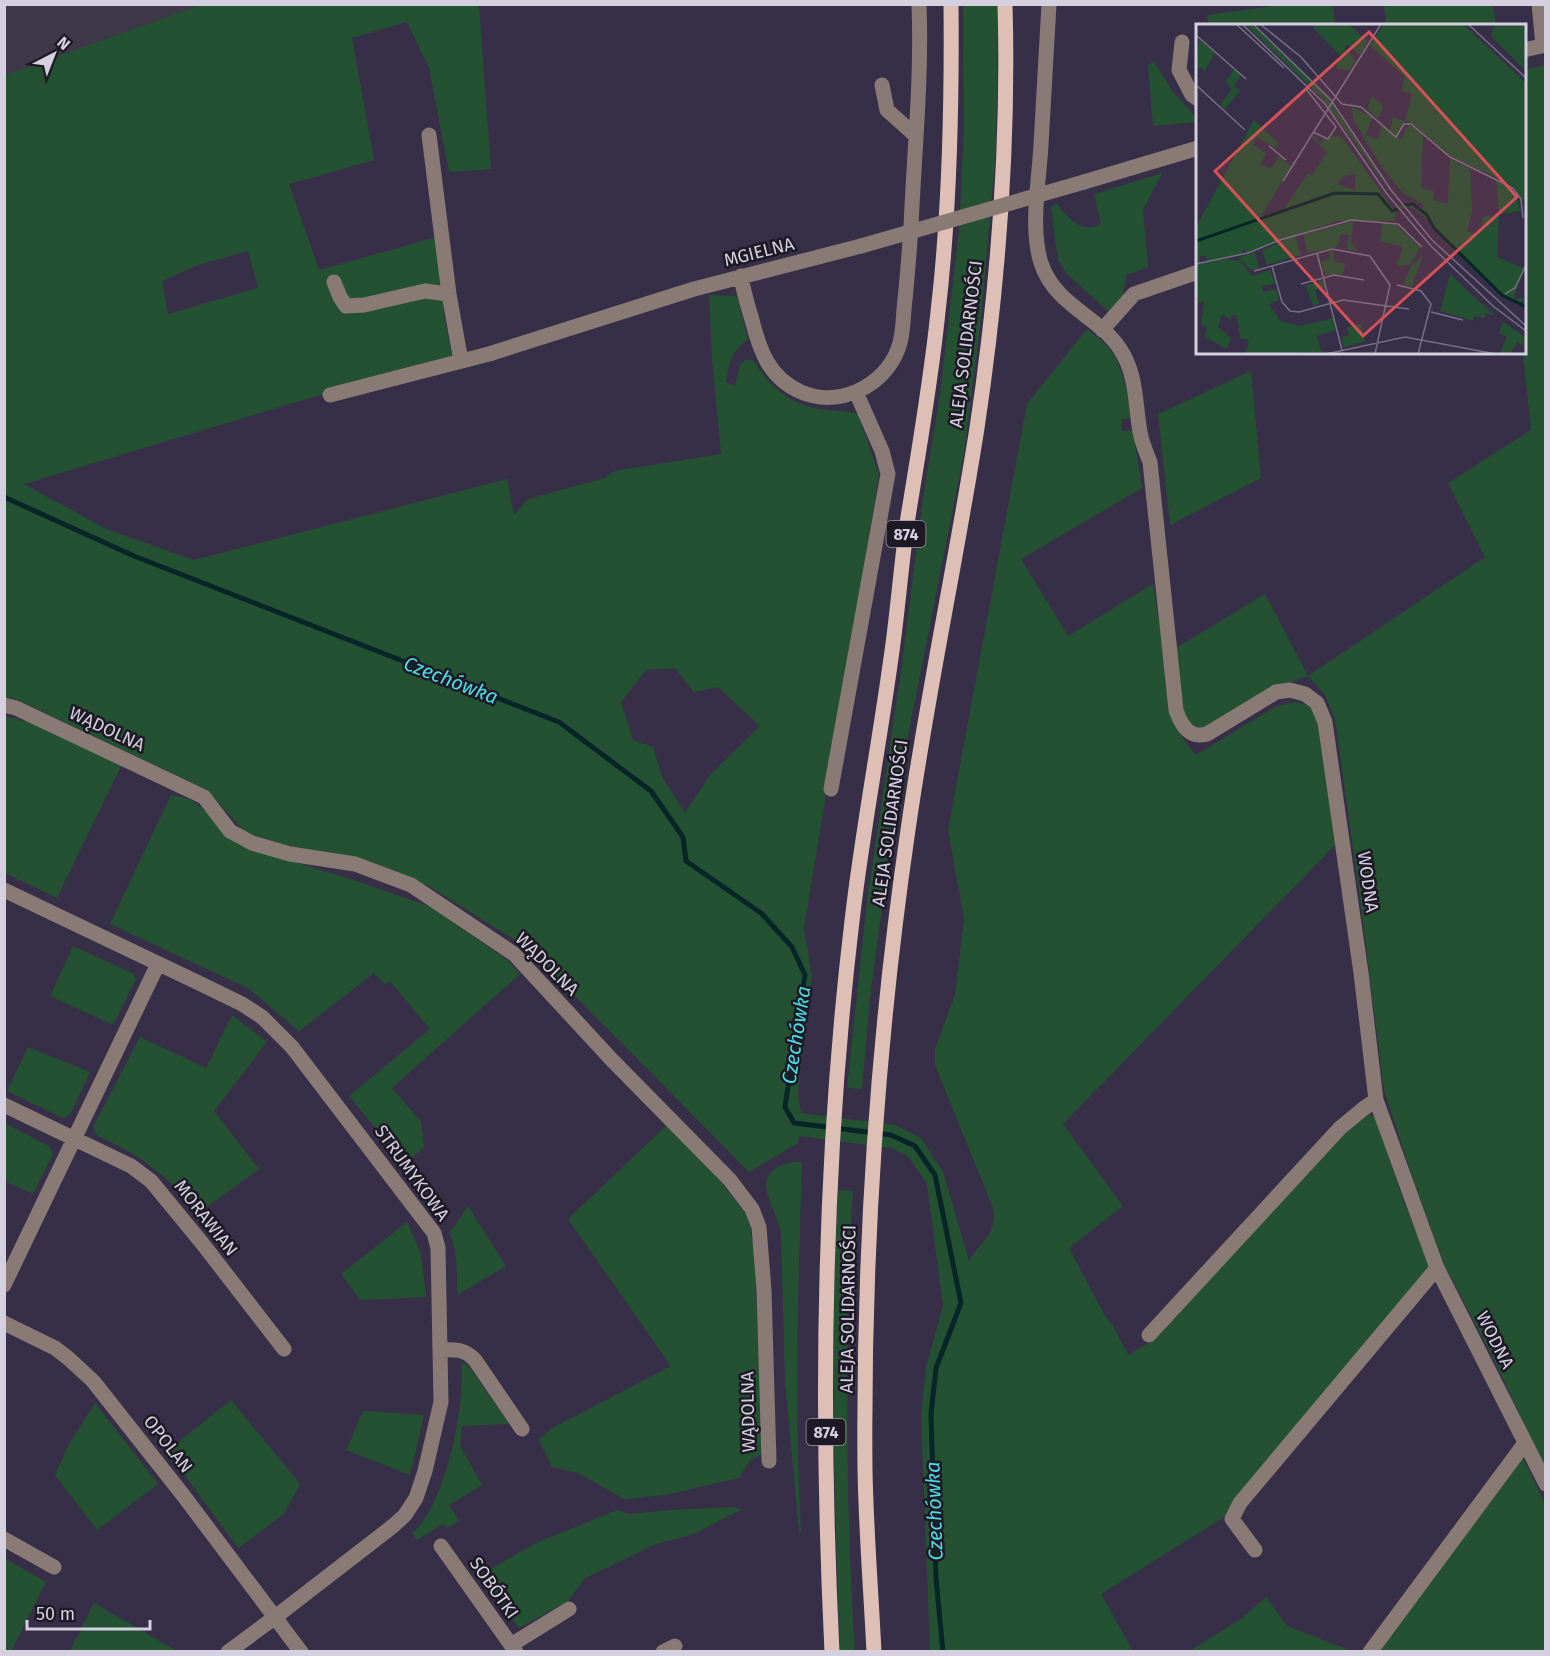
<svg xmlns="http://www.w3.org/2000/svg" width="1550" height="1656" font-family="'Fira Sans',sans-serif">
	<style>
		.industrial { fill: #3f3849 }
		.green { fill: #255133; fill-rule: evenodd }
		.lines { fill: none; stroke-linecap: round; stroke-linejoin: round }
		.stream { stroke: #062628; stroke-width: 5 }
		.minor { stroke: #897a75; stroke-width: 15 }
		.major { stroke: #debfb5; stroke-width: 15 }
		.minor-bridge { stroke: #897a75; stroke-width: 15 }
		.labels { text-anchor: middle; dominant-baseline: central; stroke-width: 5; stroke-linejoin: round; paint-order: stroke }
		.shield { fill: #1d1a25; stroke: #9e99a8; stroke-width: 1.5 }
		.shield-label { font-size: 16px; font-weight: bold; fill: #d5d0e0 }
		.street-label { font-size: 18px; fill: #d5d0e0; stroke: #1d1a25 }
		.water-label { font-size: 20px; font-style: italic; fill: #4adee5; stroke: #1d1a25 }
		.inset-river { fill: none; stroke: #062628; stroke-width: 3 }
		.inset-road { fill: none; stroke: #766f85; stroke-width: 1.5 }
		.view { fill: #d65256; fill-opacity: 0.15; stroke: #d65256; stroke-width: 3 }
		.inset-edge { fill: none; stroke: #d5d0e0; stroke-width: 3 }
	</style>
	<rect width="100%" height="100%" fill="#372f48"/>
	<!-- industrial -->
	<path class="industrial" d="M5,5H200L5,75Z"/>
	<!-- green -->
	<path class="green" d="M200,5H479L491,169L449,172L429,68L407,22L352,38L374,160L289,184L319,270L437,237L444,314L452,357L310,398L24,484L106,529L194,560L507,479L514,515L528,499L605,478L614,471L721,454L712,359L709,295L737,296L748,339C731,353 729,361 726,382L735,386L740,365L745,360H753C770,386 788,404 820,409C833,411 846,411 858,414L879,475L804,928L812,976L798,1093L801,1113L895,1125L921,1138L943,1172L969,1261C982,1239 997,1236 993,1208L935,1065V1049L955,995L964,919L948,830L1027,404L1087,329C1094,335 1103,341 1109,348C1124,368 1127,393 1131,417L1121,420L1122,431H1133L1142,488L1021,559L1068,636L1153,584L1175,723L1185,742L1196,755L1275,707C1297,699 1311,700 1320,722L1335,845L1063,1124L1123,1206L1069,1248L1105,1316L1112,1324L1128,1355L1154,1340L1340,1138L1368,1114L1375,1118L1405,1205L1430,1266L1226,1516L1101,1594L1133,1651H930L921,1415L926,1367L943,1306L927,1184L908,1156L891,1148L799,1136L798,1143L749,1172L529,949L429,886L247,834L207,790L18,700L5,697V75ZM248,251L258,288L168,314L162,281L198,265ZM675,668L694,692L718,687L760,726L710,775L685,813L662,777L653,747L633,740L621,702L646,670Z
		M963,5H998L996,148L980,328L964,453L900,776L870,997L862,1089L847,1088L867,901L902,664L923,498L940,394L959,231L964,130Z
		M1282,5H1333L1335,25H1209L1207,15Z
		M1384,5H1493L1496,25H1386Z
		M1154,62L1173,92L1197,118V122L1153,126L1148,64Z
		M1545,65V1468L1492,1356L1444,1264L1412,1176L1384,1090L1358,883L1335,719L1324,693L1308,676L1290,682L1212,731L1190,726L1184,720L1176,648L1265,594L1308,676L1485,557L1448,483L1531,430L1523,353L1524,70Z
		M1162,173L1143,210L1148,267L1126,275L1123,296L1111,314L1068,275L1058,260L1051,207L1057,204C1068,219 1082,234 1101,224L1094,194Z
		M1251,371L1261,478L1170,525L1158,414Z
		M4,716L32,723L122,764L57,898L5,873Z
		M171,795L190,799L254,850L357,881L431,907L507,960L520,974L392,1088L421,1122L424,1147L405,1164L349,1096L430,1029L390,981L385,985L374,973L299,1031L248,988L110,924Z
		M73,946L132,973L136,979L113,1025L50,996Z
		M232,1015L267,1042L214,1111L259,1169L197,1214C172,1177 138,1154 98,1136L95,1133L94,1125L140,1037L206,1068Z
		M28,1047L90,1072L71,1113L63,1118L7,1091Z
		M4,1123L49,1146L53,1154L33,1194L5,1181Z
		M667,1125L721,1182L749,1218L755,1260L762,1452L759,1456L750,1460L739,1478L665,1495L624,1499L578,1473L552,1467L539,1440L552,1428L671,1366L568,1219Z
		M793,1162H802C798,1285 794,1408 801,1531H799L785,1381L781,1233C775,1203 745,1173 793,1162Z
		M838,1190L853,1191C849,1237 849,1282 848,1328C846,1436 848,1544 855,1652L840,1651C834,1497 830,1344 838,1190Z
		M468,1206L506,1266L457,1295C457,1274 458,1250 449,1232L456,1224Z
		M407,1222L421,1254L426,1297L360,1300L341,1274Z
		M461,1363L468,1365L509,1424L462,1426L460,1446L482,1485L449,1505L459,1521L447,1528L443,1524L417,1540L412,1533C445,1508 466,1404 461,1363Z
		M231,1400L300,1484L284,1514L238,1548L167,1451Z
		M95,1403L158,1484L97,1530L55,1475L69,1444Z
		M363,1411L424,1415L410,1475L346,1450Z
		M1523,1458L1545,1504V1651L1376,1652Z
		M734,1507L742,1509L696,1533L654,1545L585,1578L568,1601L519,1628L480,1575L536,1543L617,1510L628,1514L673,1510Z
		M4,1558L46,1582L11,1651H5Z
		M1266,1597L1287,1626L1352,1651H1190L1242,1618Z
		M94,1603L177,1651H70Z"/>
	<g class="lines">
		<!-- stream -->
		<path class="stream" d="M4,497L134,556L559,722L651,791L683,837L686,861L761,913L792,947L805,975L785,1107L794,1123L891,1135L915,1146L935,1175L961,1303L936,1368L931,1414L936,1578L943,1652"/>
		<!-- minor -->
		<path class="minor" d="M1049,4C1046,51 1044,98 1041,145C1039,181 1030,228 1041,263C1055,306 1099,316 1120,349C1137,374 1135,404 1140,432C1142,443 1146,452 1150,462L1176,710C1181,725 1189,739 1207,734L1276,692L1290,690L1305,694L1317,703L1325,722L1361,973L1376,1100L1437,1268L1546,1484
			M1539,4L1543,45
			M1182,42L1179,70L1192,95L1198,99
			M1524,50L1546,45
			M882,85L887,110L916,136
			M429,135L449,294L461,361
			M1084,182L1198,148
			M741,276C743,291 748,306 752,320C760,351 769,378 801,392C838,408 884,387 898,349C903,337 903,322 904,309C907,282 909,255 911,227C914,153 922,79 919,4
			M334,282L340,297L346,306L364,305L425,291L449,294
			M1102,330L1134,294L1198,272
			M330,395L489,354L694,289L861,246
			M4,705L16,708L204,797L230,831L252,843L290,854L355,864L411,885L514,954L611,1059L730,1180L752,1209L759,1227L764,1290L769,1461
			M831,789L888,474L882,451L856,392
			M4,890L201,984L242,1004L262,1017L292,1047L434,1233L438,1248L441,1402L425,1471L416,1498L405,1515L393,1526L274,1618L228,1652
			M4,1105L131,1166L151,1181L202,1243L284,1349
			M4,1285L158,964
			M4,1323L55,1348L68,1358L93,1381L183,1495L301,1652
			M1149,1335L1340,1128L1363,1109L1376,1100
			M440,1350C455,1349 465,1349 475,1360L522,1429
			M4,1539L54,1567
			M441,1546L516,1652
			M1255,1550L1232,1519L1240,1503L1437,1268
			M511,1645L569,1609
			M663,1652L675,1646
			M1370,1652L1525,1443"/>
		<!-- major -->
		<path class="major" d="M832,1652C820,1408 823,1163 852,921C862,833 879,746 891,658C898,611 901,564 908,517C919,449 931,381 938,312C950,209 952,107 951,4
			M874,1652C871,1591 866,1530 865,1469C863,1255 877,1041 908,830C927,695 956,562 977,428C998,288 1009,145 1005,4"/>
		<!-- minor-bridge -->
		<path class="minor-bridge" d="M861,246L1084,182"/>
	</g>
	<g class="labels">
		<!-- shield labels -->
		<g class="shield">
			<rect x="886.5" y="521" width="39" height="26" rx="4.5"/>
			<rect x="806.5" y="1419" width="39" height="26" rx="4.5"/>
		</g>
		<g class="shield-label">
			<text x="906" y="534">874</text>
			<text x="826" y="1432">874</text>
		</g>
		<!-- street labels -->
		<g class="street-label">
			<text transform="translate(759 252) rotate(-14)">MGIELNA</text>
			<text transform="translate(966 344) rotate(-83)">ALEJA SOLIDARNOŚCI</text>
			<text transform="translate(107 729) rotate(25)">WĄDOLNA</text>
			<text transform="translate(890 823) rotate(-82)">ALEJA SOLIDARNOŚCI</text>
			<text transform="translate(1368 882) rotate(82)">WODNA</text>
			<text transform="translate(547 964) rotate(45)">WĄDOLNA</text>
			<text transform="translate(412 1173) rotate(54)">STRUMYKOWA</text>
			<text transform="translate(206 1218) rotate(52)">MORAWIAN</text>
			<text transform="translate(848 1309) rotate(-89)">ALEJA SOLIDARNOŚCI</text>
			<text transform="translate(1495 1340) rotate(63)">WODNA</text>
			<text transform="translate(748 1412) rotate(-91)">WĄDOLNA</text>
			<text transform="translate(168 1444) rotate(52)">OPOLAN</text>
			<text transform="translate(494 1588) rotate(55)">SOBÓTKI</text>
		</g>
		<!-- water labels -->
		<g class="water-label">
			<text transform="translate(451 680) rotate(21)">Czechówka</text>
			<text transform="translate(796 1035) rotate(-81)">Czechówka</text>
			<text transform="translate(934 1511) rotate(-92)">Czechówka</text>
		</g>
	</g>
	<!-- overview -->
	<g transform="translate(1196 24)">
		<rect width="330" height="330" fill="#372f48"/>
		<path d="M49,0H56L131,73L202,178L126,74ZM120,0H153L172,18L164,31L150,20L149,25L160,36L154,46L142,45L140,41L146,33L117,4ZM188,0H267L330,59V176L326,177L318,163L308,157L254,132L216,99L209,97L202,113L194,106L197,93L209,97L216,70L206,66L209,53L174,21ZM299,0H330V47L295,12ZM3,16L19,28L9,47L3,43L0,46ZM38,44L45,51L38,62L44,67L29,85L24,81L36,65L30,58ZM176,72L187,82L182,95L171,85ZM156,83L176,93L170,111L182,115L185,102L205,115L213,100L227,112L225,164L238,167L237,176L252,180L254,135L274,145L276,188L271,207L283,211L287,193L303,191L301,233L327,244L318,275L330,274L324,279L330,284L306,272L249,218L229,193L212,181L200,188L198,197H141L50,229L48,224L45,230L11,238L10,232H4V239L0,238V203L58,96L83,120L79,124L61,113L57,120L70,130L64,140L75,145L83,132L95,142L65,193L88,185L112,149L116,152L131,128L116,113L118,111L125,120L126,116L141,111L148,116L198,186L212,178L227,185V180L207,169L187,145L157,95ZM152,151H159V166L143,161V156ZM300,156L317,165L325,187L303,190ZM157,197L155,220L163,227L151,225L153,211L145,210L141,223L112,229L107,211ZM186,199L200,201L224,223L215,240L201,242L207,223L184,217ZM99,212L105,231L71,241L66,226ZM133,227H138L139,238L149,240L147,250L129,251L125,238L134,235ZM59,228L63,244L55,246L42,234ZM227,231L216,263L207,261L215,242ZM31,235L44,237L56,252L74,246L79,259L65,263L68,268L80,265L83,276L73,280L84,297L104,302L137,294L140,306L121,312L125,327L130,328L50,329L53,316L44,314L41,292L36,291L34,296L26,290L22,303L35,314L31,325L9,313L11,303L5,301L8,278L0,279V241ZM254,250L276,271L300,292L290,289L288,294L278,292L277,297L244,287ZM127,257L129,263L119,266L123,280L117,282L110,261ZM307,298L330,314V323L321,318L314,330L304,329L311,313L303,309ZM165,300L169,317L147,324L146,313L153,311L151,303Z" fill="#255133" fill-rule="evenodd"/>
		<path class="inset-river" d="M208,181L217,180L231,191L238,204L306,271L330,283M0,217L139,169L182,170L196,187L202,185"/>
		<path class="inset-road" d="M40,0L88,44M46,0L129,80L191,170L235,222L297,282L330,307M57,0L135,76L195,166L236,216L330,302M64,0L105,33L146,80L165,83L200,113L208,100H215L254,133L317,164L325,175L327,194M272,0L330,54M1,12L50,55M0,61L49,106M110,65L140,103L132,115L117,108M73,122L90,136M87,157L185,0M121,229L146,326M0,240L52,229L84,216L155,196L202,200L226,223M76,242L86,278L94,287L103,288L147,276L213,285M58,247L136,225L174,232L194,261L179,330M105,260L138,251L168,256M201,261L225,267L235,280L222,330M309,270L319,264L330,241M235,288L267,296M130,330L209,313L300,330"/>
		<path class="view" d="M173,8L321,173L167,312L19,147Z"/>
		<rect width="330" height="330" class="inset-edge"/>
	</g>
	<!-- border -->
	<rect width="1550" height="1656" fill="none" stroke="#d5d0e0" stroke-width="12"/>
	<!-- north arrow -->
	<g transform="translate(54 54) rotate(42)" stroke="#1d1a25" stroke-width="4.5" paint-order="stroke">
	<path d="M0-4.5L10 22L0 15L-10 22Z" fill="#d5d0e0"/>
	<text y="-9" font-size="16" font-weight="bold" text-anchor="middle" fill="#d5d0e0">N</text>
	</g>
	<!-- scale -->
	<path d="M27 1620v9h123v-9" fill="none" stroke="#d5d0e0" stroke-width="3"/>
	<text x="36" y="1620" font-size="18" fill="#d5d0e0" stroke="#1d1a25" stroke-width="4.5" paint-order="stroke">50 m</text>
</svg>
